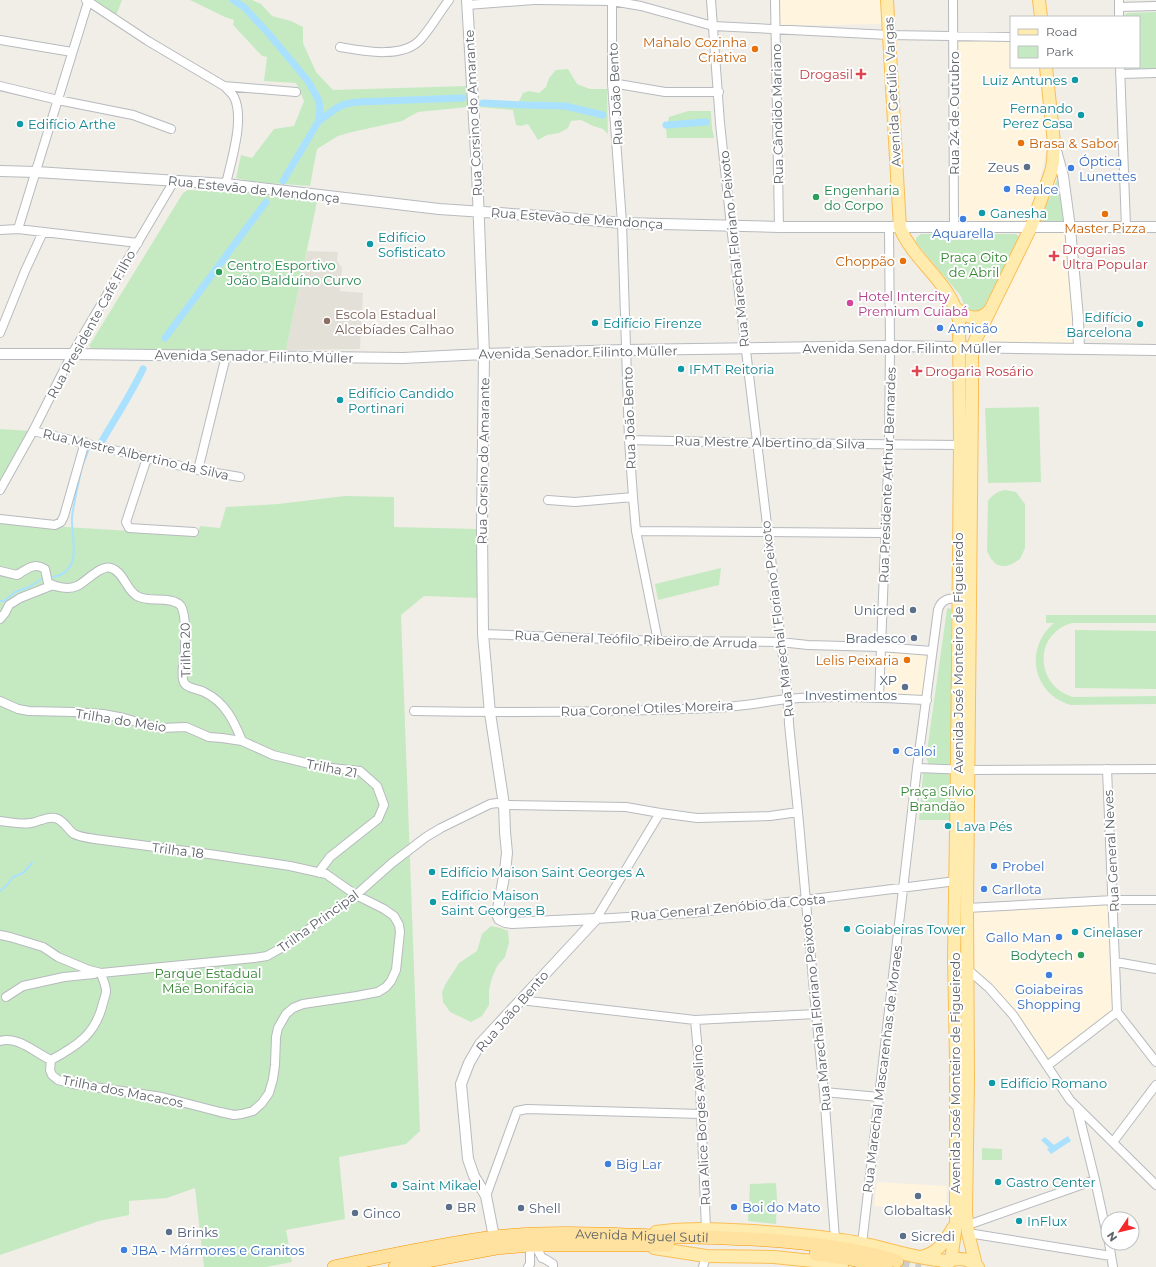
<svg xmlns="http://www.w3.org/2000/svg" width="1156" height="1267" font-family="Montserrat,sans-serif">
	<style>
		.commercial { fill: #fff4de }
		.education { fill: #e3e0d7 }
		.green { fill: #c5eac2 }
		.water { fill: #a9e1ff }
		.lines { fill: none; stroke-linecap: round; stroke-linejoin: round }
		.stream { stroke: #a9e1ff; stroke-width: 2 }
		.canal { stroke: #a9e1ff; stroke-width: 7 }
		.trunk-tunnel { stroke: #cccbc7; stroke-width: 13; stroke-dasharray: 13 6; stroke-linecap: butt }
		.minor-casing { stroke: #b7babe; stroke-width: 10 }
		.tertiary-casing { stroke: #b7babe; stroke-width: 12 }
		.primary-casing { stroke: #fbbe56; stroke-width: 14 }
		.trunk-casing { stroke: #f89500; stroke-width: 14 }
		.minor { stroke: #fff; stroke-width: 8 }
		.tertiary { stroke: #fff; stroke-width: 10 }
		.primary { stroke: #ffebae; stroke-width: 12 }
		.trunk { stroke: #ffe29f; stroke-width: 13 }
		.food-dot { fill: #e8710a; stroke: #fff; stroke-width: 1.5 }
		.health-dot { fill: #e0444e; stroke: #fff; stroke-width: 1.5 }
		.culture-dot { fill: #0f9aa8; stroke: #fff; stroke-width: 1.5 }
		.service-dot { fill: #5c6f8a; stroke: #fff; stroke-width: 1.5 }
		.shop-dot { fill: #3f7fe0; stroke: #fff; stroke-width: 1.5 }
		.leisure-dot { fill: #2e9e5b; stroke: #fff; stroke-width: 1.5 }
		.hotel-dot { fill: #d1479c; stroke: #fff; stroke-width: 1.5 }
		.education-dot { fill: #8d6e63; stroke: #fff; stroke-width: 1.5 }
		.labels { text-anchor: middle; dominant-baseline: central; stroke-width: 4; stroke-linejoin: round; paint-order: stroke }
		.food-label { font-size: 13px; fill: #c56008; stroke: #fff; text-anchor: end }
		.health-label { font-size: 13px; fill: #be3a42; stroke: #fff; text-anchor: start }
		.culture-label { font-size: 13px; fill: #0d838f; stroke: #fff; text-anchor: start }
		.street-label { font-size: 13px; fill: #5e6368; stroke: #fff }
		.shop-label { font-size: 13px; fill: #366cbe; stroke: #fff; text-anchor: start }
		.service-label { font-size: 13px; fill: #4e5e75; stroke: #fff; text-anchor: start }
		.leisure-label { font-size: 13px; fill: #27864d; stroke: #fff; text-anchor: start }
		.park-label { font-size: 13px; fill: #328530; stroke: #fff }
		.hotel-label { font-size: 13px; fill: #b23c85; stroke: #fff; text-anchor: start }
		.education-label { font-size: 13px; fill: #785e54; stroke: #fff; text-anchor: start }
	</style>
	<rect width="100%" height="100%" fill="#f1eee7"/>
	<!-- commercial -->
	<path class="commercial" d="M776,0H881L882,24L776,26Z
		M955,38L1011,41V67H1040L1046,119V150L1038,193L1027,217L1016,224L955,225Z
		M1035,232L1066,233L1075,346L981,343Z
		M882,650L931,653L925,697L881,694Z
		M1111,902L1115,1010L1048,1062L1018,1014L971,968L969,910Z
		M877,1182L947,1186L946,1210L874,1206Z"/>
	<!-- education -->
	<path class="education" d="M307,251L338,252L337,261L342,268L340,291L363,293L360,349L286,350Z"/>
	<!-- green -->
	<path class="green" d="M95,0H122L116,16Z
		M190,0H252L261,4L272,16L291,21L303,27V43L316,72L333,90L466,86L468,107L418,112L402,121L352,132L338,136L317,149L310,186L254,182L236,178L241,155L252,158L274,129L294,126L304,101L296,83L264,81L267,57L262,56L233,25L234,20L225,17Z
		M1156,12V70L1130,69L1127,67H1139V17H1122L1127,13Z
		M568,69L577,84L590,89H607L608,134L603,129L593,126L581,120L571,121L568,128L559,133L547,135L538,140L528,124L521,126L516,125L513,110L479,107V100L518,103L523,93L529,91L539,93L546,87L549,78L556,70Z
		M688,111H711L712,128L714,138H667L666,130L669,117Z
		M1059,174L1065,220L1064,222L1042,223L1039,218L1052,193Z
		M188,190L318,197L286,350H93L89,346L183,193Z
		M921,234H1016L1020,237L985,310L976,313L964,308L962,299L960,295L918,245L916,242V238Z
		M1039,407L1041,482L988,483L985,408Z
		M0,429L31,431L0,486Z
		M1005,490L1016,492L1025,504V548L1020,559L1012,564L1006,566H1001L996,564L991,559L987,551L988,501C992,495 998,491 1005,490Z
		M345,496L394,497V527L477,529L479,598L424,596L401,615L420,1131L406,1144L339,1157L345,1219L286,1230L292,1262L266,1267H204L195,1188L167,1198L129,1201V1215L99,1221L0,1255V523L197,535L200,526L220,528L226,507L278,504Z
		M721,568L719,585L658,600L655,584Z
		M948,608L951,609V763L948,765L929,764L926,758L947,609Z
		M1046,615H1156V623H1072C1033,634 1035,686 1073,697L1156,696V704L1071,705C1032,694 1024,648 1054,623H1046Z
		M1075,630L1156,631V689L1075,688Z
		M923,773L953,774L952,820H919Z
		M491,926L501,928L508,931L509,943L505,957L497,966L492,978L489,990V1005L482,1016L471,1022L450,1012L443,1002L442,992L445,985L459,963L477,951L482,934Z
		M982,1148L1002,1149V1160H982Z
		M776,1183L777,1198L776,1224L748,1221L750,1184Z"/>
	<!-- water -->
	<path class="water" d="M1068,1136L1071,1141L1051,1154L1047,1149L1049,1148L1041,1140L1045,1137L1054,1145Z"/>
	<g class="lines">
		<!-- stream -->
		<path class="stream" d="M83,464L89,449
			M50,578C85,572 71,541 72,517C74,501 78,486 81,471
			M0,601H4L15,592L29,587L42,579L46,578
			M0,891L7,885L13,877L23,873L32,863"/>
		<!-- canal -->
		<path class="canal" d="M233,0L244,7L268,33L308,81L319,101L320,111L318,122
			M483,103L525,105L565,106L603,115
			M666,125L706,122
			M283,181L318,122L335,109L345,104L357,102L463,98
			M165,338L266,202
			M102,441C116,417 131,394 143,369"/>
		<!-- trunk-tunnel -->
		<path class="trunk-tunnel" d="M897,1261L921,1267"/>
		<!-- minor casing -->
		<g class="minor-casing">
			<path id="minor" d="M86,0L148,41L224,86C227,89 232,93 234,97C245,119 231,161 226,184
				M537,0L612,1L641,6L713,26L889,35L1011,37
				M612,0V83L622,223L629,440L633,497L636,531L658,641
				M711,0L720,123L731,226L788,699L789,724L798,812L816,1014L824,1092L835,1239
				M775,0L779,227
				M953,0L954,227
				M1119,0V17
				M467,5L534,0
				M1119,7L1156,6
				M0,40L72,52
				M340,47C363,51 402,59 420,40C431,28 439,13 449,0
				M1120,67L1126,227
				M1120,74L1156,73
				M612,83L665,92H719
				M0,86L58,100L133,115L171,129
				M224,86L296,92
				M18,229L88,2
				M0,230L18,229L138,243
				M0,333L25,271L43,232
				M33,431L198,470L240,477
				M629,440L758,443L960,445
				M147,458L126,522L129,528L194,532
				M198,470L226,356
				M0,490L33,431L72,354L174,181
				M548,500L575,502L633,497
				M0,519L55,525L61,522L64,516L85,442
				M636,531L885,533
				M0,571L17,575C27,569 34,562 45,569L48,583C56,587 68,590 77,586C86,582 101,564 111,568C124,572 126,590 137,596C149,603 167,596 179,604C187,610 185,641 185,651C184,659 180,678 185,684C189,689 199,689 204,692C225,702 234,721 242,741
				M0,619L5,613L9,605L20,598L53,585
				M483,634L658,641L780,642L808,645L880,647L932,651
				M879,698L889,444L890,346L889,228
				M0,701L18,709L29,711L73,712L103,714L124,718L154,727L161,728L186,727L209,737L222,738L242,741L273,755L322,767L360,771L377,786L384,805L378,819L330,857L321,869L320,873
				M414,711C513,713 613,712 713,708C738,707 763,702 788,699C834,695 880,698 927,700
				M917,768L969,770L1156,769
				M0,821C10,822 21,825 31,823C39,822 47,816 55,818C64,820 67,829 74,834C80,837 89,838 95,839L216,855L290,866L326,874L356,895L384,909L394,916L399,925L400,932L396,970L391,981L386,987L378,992L357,996L303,1004L293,1008L286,1014L278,1028L276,1037L275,1065L273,1079L269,1093L262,1103L253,1111L242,1114L234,1115L220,1112L162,1097L74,1084L58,1080L52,1075L50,1070L51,1060C77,1046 96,1034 103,1003C104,999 106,995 106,991C106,985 102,978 101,973
				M967,908L1113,900H1156
				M596,919L691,913L805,900L956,881
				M596,919L660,813
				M0,935L10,937L43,947L58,957L89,970L101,973L254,958L267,956L290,943L356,895L392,863L426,837L441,828L490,804L497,803L504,805L626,807L660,813L697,818L770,816L798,812
				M1116,962L1156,969
				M965,967L989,988L1013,1015L1070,1100L1156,1185
				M6,997L23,986L64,977L94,974
				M520,1000L695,1020L816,1014
				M1117,1012L1156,1062
				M695,1020L699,1062L706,1229
				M0,1041C19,1036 35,1053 51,1060
				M1047,1066L1117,1012L1107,769
				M824,1092L879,1097
				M1077,1107L1095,1180L1108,1240
				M1113,1142L1156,1085
				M486,1196L517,1111L527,1109L701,1114
				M968,1225L1095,1180
				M968,1233L1111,1256
				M1109,1243L1113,1267
				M862,1244L917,768L938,610C941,600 948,598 958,598
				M535,1245L542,1258L545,1259L553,1264V1267
				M528,1267L530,1264V1245
				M703,1267L706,1256"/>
		</g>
		<!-- tertiary casing -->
		<g class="tertiary-casing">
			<path id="tertiary" d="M467,0L477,170L484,354L482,529L483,634L490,713L504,805L505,832L507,853L505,871L497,914L499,919L505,922L512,923L596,919
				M1055,147L1063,176L1070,228L1078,318L1079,349
				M0,171L36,172L226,184L439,209L556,217L622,223L779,227H1156
				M0,354H72L403,358L484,354L626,350L890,346L1156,350
				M494,1237L486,1196L474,1176L468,1159L461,1084L469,1063L480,1044L596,919"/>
		</g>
		<!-- primary casing -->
		<g class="primary-casing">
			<path id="primary" d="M887,0L900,228C915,263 950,281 959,320L960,445L957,769L954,957L956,1060V1224L951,1261
				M1039,0L1041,17
				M957,309C966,319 981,321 990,310
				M656,1232C681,1228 707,1229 732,1230C775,1232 818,1235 860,1243C890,1249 919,1260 950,1261
				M654,1248L706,1256L774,1257L793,1259L814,1261L842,1267
				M920,1257C937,1254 945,1242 953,1228
				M945,1263C957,1257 968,1257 978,1267
				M976,1265L968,1233L966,1212L968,1080L967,908L972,398V347L1031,227L1051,172L1053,162L1054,143L1046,67"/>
		</g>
		<!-- trunk casing -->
		<g class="trunk-casing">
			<g id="trunk">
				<path d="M816,1254L851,1259L886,1267"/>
				<path id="s1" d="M334,1267C387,1256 441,1244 495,1237C548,1231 601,1234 655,1236C735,1238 819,1238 897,1261"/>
				<path d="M395,1267L496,1248L530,1245H668"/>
			</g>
		</g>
		<!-- minor -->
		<use href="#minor" class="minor"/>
		<!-- tertiary -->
		<use href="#tertiary" class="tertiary"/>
		<!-- primary -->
		<use href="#primary" class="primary"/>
		<!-- trunk -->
		<use href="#trunk" class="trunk"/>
	</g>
	<!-- markers -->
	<g class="food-dot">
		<circle cx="755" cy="49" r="4"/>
		<circle cx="1021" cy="143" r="4"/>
		<circle cx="1105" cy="214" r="4"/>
		<circle cx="903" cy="261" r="4"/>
		<circle cx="907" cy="660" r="4"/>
	</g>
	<g class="health-dot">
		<path d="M859 68h4v4h4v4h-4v4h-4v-4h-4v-4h4z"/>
		<path d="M1052 250h4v4h4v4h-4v4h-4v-4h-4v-4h4z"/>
		<path d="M915 365h4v4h4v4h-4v4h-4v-4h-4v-4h4z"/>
	</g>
	<g class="culture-dot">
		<circle cx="1075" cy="80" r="4"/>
		<circle cx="1081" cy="115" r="4"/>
		<circle cx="20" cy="124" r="4"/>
		<circle cx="982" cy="213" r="4"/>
		<circle cx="370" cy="244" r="4"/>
		<circle cx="595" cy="323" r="4"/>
		<circle cx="1140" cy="324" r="4"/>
		<circle cx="681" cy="369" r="4"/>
		<circle cx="340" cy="400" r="4"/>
		<circle cx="948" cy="826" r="4"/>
		<circle cx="432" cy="872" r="4"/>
		<circle cx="433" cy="902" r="4"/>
		<circle cx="847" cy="929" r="4"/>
		<circle cx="1075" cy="932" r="4"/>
		<circle cx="992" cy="1083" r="4"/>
		<circle cx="998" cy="1182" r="4"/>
		<circle cx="394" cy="1185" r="4"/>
		<circle cx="1019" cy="1221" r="4"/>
	</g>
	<g class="service-dot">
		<circle cx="1027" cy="167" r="4"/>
		<circle cx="913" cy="610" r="4"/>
		<circle cx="914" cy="638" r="4"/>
		<circle cx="905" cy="687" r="4"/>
		<circle cx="918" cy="1196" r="4"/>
		<circle cx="449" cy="1207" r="4"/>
		<circle cx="521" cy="1208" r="4"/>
		<circle cx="355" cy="1213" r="4"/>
		<circle cx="169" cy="1232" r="4"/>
		<circle cx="903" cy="1236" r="4"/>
	</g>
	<g class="shop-dot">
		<circle cx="1071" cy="168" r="4"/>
		<circle cx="1007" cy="189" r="4"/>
		<circle cx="963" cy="219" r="4"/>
		<circle cx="940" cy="328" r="4"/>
		<circle cx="896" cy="751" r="4"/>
		<circle cx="994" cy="866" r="4"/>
		<circle cx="984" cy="889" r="4"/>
		<circle cx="1059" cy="937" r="4"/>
		<circle cx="1049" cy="975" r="4"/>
		<circle cx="608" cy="1164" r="4"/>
		<circle cx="734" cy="1207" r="4"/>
		<circle cx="124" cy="1250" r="4"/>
	</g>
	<g class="leisure-dot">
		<circle cx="816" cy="197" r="4"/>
		<circle cx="219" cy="272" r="4"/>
		<circle cx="1081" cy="955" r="4"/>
	</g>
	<circle class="hotel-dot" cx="850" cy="303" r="4"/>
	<circle class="education-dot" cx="327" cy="321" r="4"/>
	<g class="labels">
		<!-- food labels -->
		<g class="food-label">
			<text x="747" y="42">Mahalo Cozinha<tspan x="747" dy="15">Criativa</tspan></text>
			<text x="1029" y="143" text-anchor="start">Brasa &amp; Sabor</text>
			<text x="1105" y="228" text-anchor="middle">Master Pizza</text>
			<text x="895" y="261">Choppão</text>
			<text x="899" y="660">Lelis Peixaria</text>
		</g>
		<!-- health labels -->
		<g class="health-label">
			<text x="853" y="74" text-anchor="end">Drogasil</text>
			<text x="1062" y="249">Drogarias<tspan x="1062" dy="15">Ultra Popular</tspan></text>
			<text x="925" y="371">Drogaria Rosário</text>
		</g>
		<!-- culture labels -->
		<g class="culture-label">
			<text x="1067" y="80" text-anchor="end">Luiz Antunes</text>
			<text x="1073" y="108" text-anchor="end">Fernando<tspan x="1073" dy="15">Perez Casa</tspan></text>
			<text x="28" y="124">Edifício Arthe</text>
			<text x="990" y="213">Ganesha</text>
			<text x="378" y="237">Edifício<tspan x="378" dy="15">Sofisticato</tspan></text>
			<text x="1132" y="317" text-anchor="end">Edifício<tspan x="1132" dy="15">Barcelona</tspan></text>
			<text x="603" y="323">Edifício Firenze</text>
			<text x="689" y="369">IFMT Reitoria</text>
			<text x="348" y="393">Edifício Candido<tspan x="348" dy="15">Portinari</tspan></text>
			<text x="956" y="826">Lava Pés</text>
			<text x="440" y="872">Edifício Maison Saint Georges A</text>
			<text x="441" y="895">Edifício Maison<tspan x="441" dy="15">Saint Georges B</tspan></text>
			<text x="855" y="929">Goiabeiras Tower</text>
			<text x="1083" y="932">Cinelaser</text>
			<text x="1000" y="1083">Edifício Romano</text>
			<text x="1006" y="1182">Gastro Center</text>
			<text x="402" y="1185">Saint Mikael</text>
			<text x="1027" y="1221">InFlux</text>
		</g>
		<!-- street labels -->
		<g class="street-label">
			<text transform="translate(892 92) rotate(-93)">Avenida Getúlio Vargas</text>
			<text transform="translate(615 94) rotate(-93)">Rua João Bento</text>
			<text transform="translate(473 113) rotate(-93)">Rua Corsino do Amarante</text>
			<text transform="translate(954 113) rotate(-90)">Rua 24 de Outubro</text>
			<text transform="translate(777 114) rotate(-91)">Rua Cândido Mariano</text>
			<text transform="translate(254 189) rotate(6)">Rua Estevão de Mendonça</text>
			<text transform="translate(577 218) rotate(4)">Rua Estevão de Mendonça</text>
			<text transform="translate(734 249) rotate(-96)">Rua Marechal Floriano Peixoto</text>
			<text transform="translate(91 324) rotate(-61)">Rua Presidente Café Filho</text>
			<text x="902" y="348">Avenida Senador Filinto Müller</text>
			<text transform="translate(578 352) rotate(-1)">Avenida Senador Filinto Müller</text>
			<text transform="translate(254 356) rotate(1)">Avenida Senador Filinto Müller</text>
			<text transform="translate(629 418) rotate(-92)">Rua João Bento</text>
			<text transform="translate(770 442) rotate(1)">Rua Mestre Albertino da Silva</text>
			<text transform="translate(136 454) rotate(13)">Rua Mestre Albertino da Silva</text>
			<text transform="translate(483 461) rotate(-89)">Rua Corsino do Amarante</text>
			<text transform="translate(887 475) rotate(-88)">Rua Presidente Arthur Bernardes</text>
			<text transform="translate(777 619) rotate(-97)">Rua Marechal Floriano Peixoto</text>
			<text transform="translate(636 639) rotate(2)">Rua General Teófilo Ribeiro de Arruda</text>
			<text transform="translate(185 650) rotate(-91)">Trilha 20</text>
			<text transform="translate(958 653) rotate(-90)">Avenida José Monteiro de Figueiredo</text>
			<text transform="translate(647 708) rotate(-2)">Rua Coronel Otiles Moreira</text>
			<text transform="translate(121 720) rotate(9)">Trilha do Meio</text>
			<text transform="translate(332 768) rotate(11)">Trilha 21</text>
			<text transform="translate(178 850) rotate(7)">Trilha 18</text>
			<text transform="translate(1111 851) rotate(-93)">Rua General Neves</text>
			<text transform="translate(728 907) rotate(-5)">Rua General Zenóbio da Costa</text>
			<text transform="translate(318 921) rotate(-36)">Trilha Principal</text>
			<text transform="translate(512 1011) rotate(-49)">Rua João Bento</text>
			<text transform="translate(816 1013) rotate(-96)">Rua Marechal Floriano Peixoto</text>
			<text transform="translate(882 1069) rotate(-83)">Rua Marechal Mascarenhas de Moraes</text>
			<text transform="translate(955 1073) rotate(-90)">Avenida José Monteiro de Figueiredo</text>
			<text transform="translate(123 1091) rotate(11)">Trilha dos Macacos</text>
			<text transform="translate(701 1125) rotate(-93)">Rua Alice Borges Avelino</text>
			<text stroke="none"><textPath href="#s1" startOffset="311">Avenida Miguel Sutil</textPath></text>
		</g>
		<!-- shop labels -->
		<g class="shop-label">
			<text x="1079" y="161">Óptica<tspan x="1079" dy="15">Lunettes</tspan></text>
			<text x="1015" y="189">Realce</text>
			<text x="963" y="233" text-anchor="middle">Aquarella</text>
			<text x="948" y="328">Amicão</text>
			<text x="904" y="751">Caloi</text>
			<text x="1002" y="866">Probel</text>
			<text x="992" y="889">Carllota</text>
			<text x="1051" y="937" text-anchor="end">Gallo Man</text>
			<text x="1049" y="989" text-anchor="middle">Goiabeiras<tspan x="1049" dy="15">Shopping</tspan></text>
			<text x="616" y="1164">Big Lar</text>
			<text x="742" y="1207">Boi do Mato</text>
			<text x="132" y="1250">JBA - Mármores e Granitos</text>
		</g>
		<!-- service labels -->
		<g class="service-label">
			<text x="1019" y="167" text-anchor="end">Zeus</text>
			<text x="905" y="610" text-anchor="end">Unicred</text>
			<text x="906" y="638" text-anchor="end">Bradesco</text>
			<text x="897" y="680" text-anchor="end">XP<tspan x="897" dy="15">Investimentos</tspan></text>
			<text x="457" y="1207">BR</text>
			<text x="529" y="1208">Shell</text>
			<text x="918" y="1210" text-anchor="middle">Globaltask</text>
			<text x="363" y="1213">Ginco</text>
			<text x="177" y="1232">Brinks</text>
			<text x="911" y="1236">Sicredi</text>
		</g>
		<!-- leisure labels -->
		<g class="leisure-label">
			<text x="824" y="190">Engenharia<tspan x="824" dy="15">do Corpo</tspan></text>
			<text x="227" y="265">Centro Esportivo<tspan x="227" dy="15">João Balduíno Curvo</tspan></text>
			<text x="1073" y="955" text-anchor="end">Bodytech</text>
		</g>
		<!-- park labels -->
		<g class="park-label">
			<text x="974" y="257">Praça Oito<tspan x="974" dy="15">de Abril</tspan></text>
			<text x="937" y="791">Praça Sílvio<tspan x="937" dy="15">Brandão</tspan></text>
			<text x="208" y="973">Parque Estadual<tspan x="208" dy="15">Mãe Bonifácia</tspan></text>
		</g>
		<!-- hotel labels -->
		<g class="hotel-label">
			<text x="858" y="296">Hotel Intercity<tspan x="858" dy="15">Premium Cuiabá</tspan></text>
		</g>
		<!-- education labels -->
		<g class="education-label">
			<text x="335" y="314">Escola Estadual<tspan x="335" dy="15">Alcebíades Calhao</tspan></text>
		</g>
	</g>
	<!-- legend -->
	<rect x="1010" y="16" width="130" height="52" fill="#ffffff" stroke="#bfc1c3"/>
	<rect x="1018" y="29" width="20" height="6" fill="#ffebae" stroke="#bfc1c3"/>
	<text x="1046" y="36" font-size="12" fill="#5e6368">Road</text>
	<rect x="1018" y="46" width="20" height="12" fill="#c5eac2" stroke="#bfc1c3"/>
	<text x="1046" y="56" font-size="12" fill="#5e6368">Park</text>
	<!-- north arrow -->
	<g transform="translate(1120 1231) rotate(235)"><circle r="19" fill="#ffffff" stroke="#bfc1c3"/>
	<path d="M0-3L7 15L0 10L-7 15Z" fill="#f5292a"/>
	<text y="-6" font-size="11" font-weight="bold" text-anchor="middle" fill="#5e6368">N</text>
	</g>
</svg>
